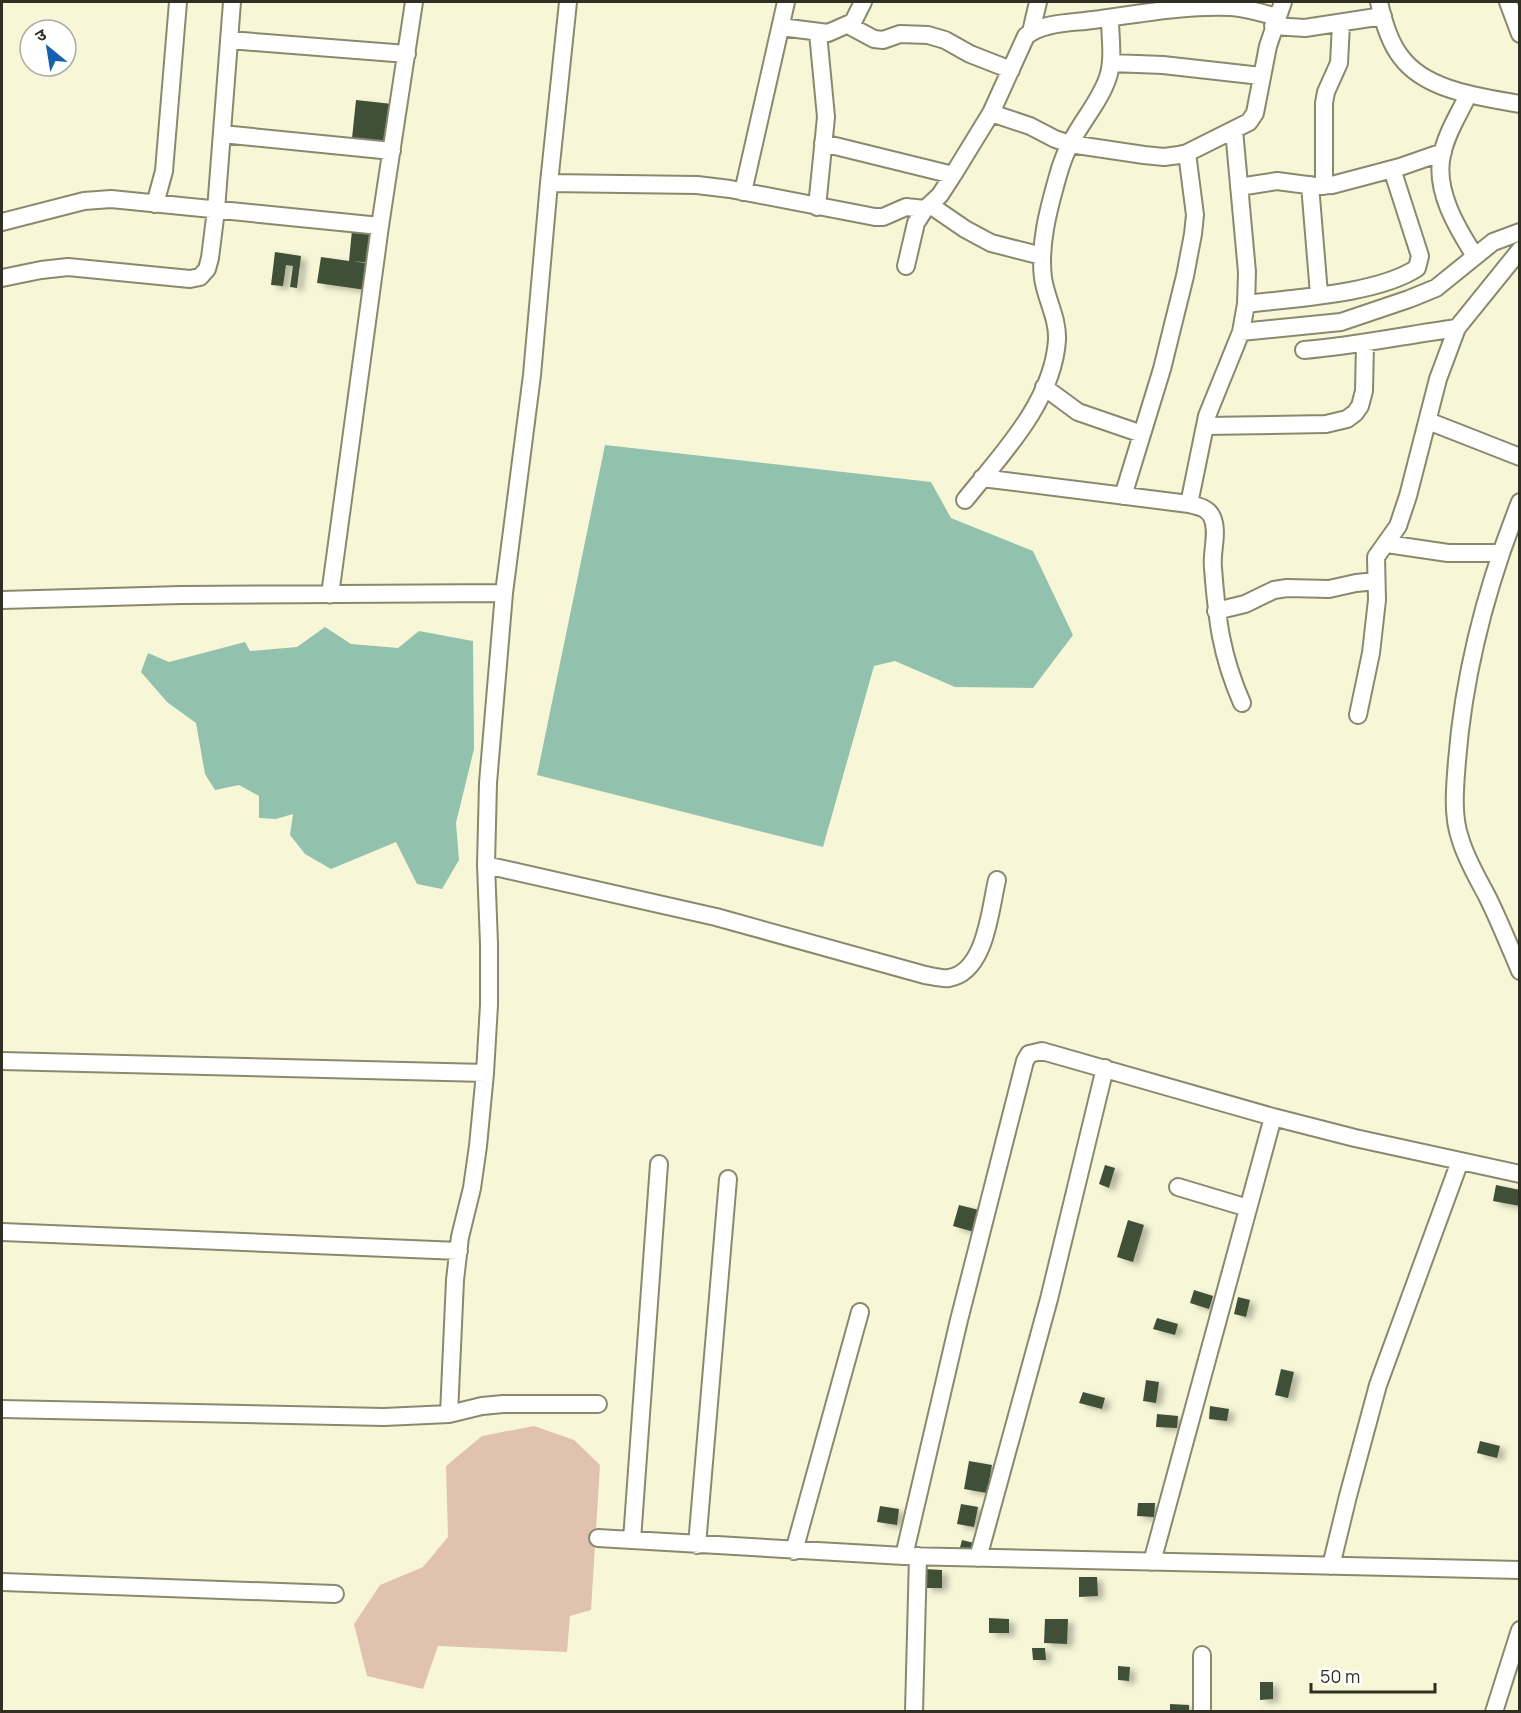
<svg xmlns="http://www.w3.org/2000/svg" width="1521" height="1713" font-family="Manrope,'Noto Sans Devanagari',sans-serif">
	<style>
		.green { fill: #e1c2b1 }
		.water { fill: #92c2ad }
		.building { fill: #3f4f39; filter: url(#shadow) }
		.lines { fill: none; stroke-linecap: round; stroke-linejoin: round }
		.minor-casing { stroke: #89896d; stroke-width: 20 }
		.minor { stroke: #fff; stroke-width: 16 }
	</style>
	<defs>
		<filter id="shadow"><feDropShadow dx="6" dy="3.5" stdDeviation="3" flood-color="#0004"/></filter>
	</defs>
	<rect width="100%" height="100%" fill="#f7f7d8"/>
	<!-- green -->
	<path class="green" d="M534,1426L574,1440L600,1465L591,1610L570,1616L567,1652L438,1646L423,1689L367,1676L354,1624L380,1585L423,1567L448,1537L446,1466L482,1436Z"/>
	<!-- water -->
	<path class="water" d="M605,445L931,482L951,518L1033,551L1073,635L1033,688L955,687L895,661L874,666L823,847L537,775Z
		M325,627L351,644L398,648L419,631L473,641L474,749L456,823L459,860L442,889L417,884L396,842L331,869L305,854L290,835L293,814L276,819L259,818V796L239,785L215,790L205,774L196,723L167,702L141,672L148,653L169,662L245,642L250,651L297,647Z"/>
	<!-- building -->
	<path class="building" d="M356,100L392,104L388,142L352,138Z
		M352,230L374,232L370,263L353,261L369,264L366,290L317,283L321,257L349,261Z
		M275,252L301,256L297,288L290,287L293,266L286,265L283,286L271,285Z
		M1105,1165L1115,1168L1109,1188L1099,1184Z
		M1496,1185L1520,1190V1206L1493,1201Z
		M959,1205L979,1210L974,1232L953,1226Z
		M1128,1220L1144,1225L1133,1262L1117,1257Z
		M1194,1290L1213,1296L1209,1309L1190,1303Z
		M1238,1297L1250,1300L1246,1317L1234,1314Z
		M1157,1318L1178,1324L1175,1335L1153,1329Z
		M1281,1369L1294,1372L1288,1398L1275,1395Z
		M1146,1380L1159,1382L1156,1403L1143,1401Z
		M1083,1392L1105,1398L1102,1409L1079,1403Z
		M1210,1406L1229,1409L1227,1421L1209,1419Z
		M1157,1414L1178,1416L1177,1428L1156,1427Z
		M1480,1441L1500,1446L1497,1458L1477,1453Z
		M969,1461L992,1465L987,1493L964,1489Z
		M1138,1503H1155L1154,1517L1137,1516Z
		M961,1504L978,1507L974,1527L957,1524Z
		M880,1506L899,1509L897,1525L877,1522Z
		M962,1540L974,1543L972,1554L959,1551Z
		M925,1569L942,1570V1588H925Z
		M1079,1577H1097L1098,1596L1079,1597Z
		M989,1618L1009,1619V1633H989Z
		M1045,1619H1068L1067,1644L1044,1643Z
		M1032,1648H1045L1046,1660H1033Z
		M1118,1666L1130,1667L1129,1681L1118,1680Z
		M1260,1682H1273V1699L1260,1700Z
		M1170,1704L1189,1705V1712H1170Z"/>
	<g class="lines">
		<!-- minor casing -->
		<g class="minor-casing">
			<path id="minor" d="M1379,2C1383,20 1389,42 1401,57C1426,91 1481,97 1520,104
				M1508,2L1520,34
				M848,25L874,39L883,40L900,34L928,35L945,40L970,54L1011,70
				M1273,26L1305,28L1383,16
				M781,27L828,33L853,22L863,2
				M1031,32L1038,2
				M229,40L407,54
				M1111,63L1163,65L1261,76
				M1468,95C1459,114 1446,134 1442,155C1434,190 1457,228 1475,256
				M991,113L1030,126L1055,139L1070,144L1144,155L1164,157L1179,155L1187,153L1249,122L1255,113L1268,46L1283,2
				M222,134L392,151
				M823,143L953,175
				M549,183L697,185L730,189L875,217H883L906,207L925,209
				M1310,185L1319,294
				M1324,186V103L1326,92L1339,63L1341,24
				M1239,187L1277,181L1315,186L1332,185L1400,167L1443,152
				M743,192L786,2
				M155,204L164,171L178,2
				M930,205L965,229L991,243L1042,256
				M817,207L826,117L818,33
				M2,222L84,201L111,199L380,226
				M906,266L916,223L925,209L940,195L953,175L991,113L1026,36C1043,22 1072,23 1093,20C1138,14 1185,5 1231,7C1247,8 1262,13 1277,17
				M2,278L41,270L68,267L190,279L200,277L207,269L210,258L216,210L232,2
				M1246,304C1294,298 1378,294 1417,268L1420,256L1392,169
				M1241,332L1341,322L1409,299L1436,288L1493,242L1520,232
				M1304,350C1355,346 1406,335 1457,328
				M1044,387L1078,412L1142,434
				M1428,421L1520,457
				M1205,426L1326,424L1347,419L1355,413L1360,406L1364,391L1365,343
				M982,478L1189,504C1198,506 1208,508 1212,517C1219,532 1211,552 1213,568C1217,620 1221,655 1242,703
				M1123,496L1162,369L1185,276L1193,234L1195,215L1187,153
				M965,500C1001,455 1053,402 1057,340C1058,318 1046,299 1043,278C1039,245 1048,211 1057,179C1061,164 1066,150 1074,137C1085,117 1101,99 1108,77C1114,59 1110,37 1110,18
				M1520,502C1487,585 1464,672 1457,761C1455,786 1452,815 1460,838C1466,859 1477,877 1487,896C1499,920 1509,945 1520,971
				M1189,504L1207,416L1241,332L1246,304L1247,272L1234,130
				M1387,544L1448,553H1499
				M330,595L380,226L414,2
				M2,600L181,595L504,593
				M1216,611L1245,604L1274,590L1287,588L1329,589L1356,583L1376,581
				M1358,715L1371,653L1377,600L1376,557L1398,526L1408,496L1438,379L1457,328L1520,250
				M486,865L716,917L925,975C932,976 942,979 949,978C986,972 990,909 997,880
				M2,1061L485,1073
				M1520,1174L1355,1138L1273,1117L1042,1051L1029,1054L1025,1061L959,1320L904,1556L1520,1570
				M1178,1187L1248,1208
				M2,1232L459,1251
				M2,1409L384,1417L449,1414L482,1406L503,1404H598
				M449,1414L455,1280L460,1237L472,1188L478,1146L485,1073L489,1005V944L486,865L488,783L504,593L532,375L549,183L568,2
				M598,1538L904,1556
				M632,1540L659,1164
				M697,1545L728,1179
				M794,1551L860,1312
				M978,1558L1049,1299L1105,1068
				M1152,1562L1273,1117
				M1331,1566L1348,1496L1378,1385L1460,1161
				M2,1582L335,1594
				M914,1712L918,1556
				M1202,1712V1655
				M1494,1712L1520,1630"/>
		</g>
		<!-- minor -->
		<use href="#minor" class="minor"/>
	</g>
	<!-- border -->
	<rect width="1521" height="1713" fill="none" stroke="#2f2f23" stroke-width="6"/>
	<!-- north arrow -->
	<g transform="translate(48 48) rotate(330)"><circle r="28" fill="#ffffff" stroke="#acaca7" stroke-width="1.5"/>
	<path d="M0-4.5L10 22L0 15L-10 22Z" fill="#1560af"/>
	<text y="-9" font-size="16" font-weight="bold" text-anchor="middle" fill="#2f2f23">उ</text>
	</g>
	<!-- scale -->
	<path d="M1311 1683v9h124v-9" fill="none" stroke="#2f2f23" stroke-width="3"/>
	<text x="1320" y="1683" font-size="18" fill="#2f2f23" stroke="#ffffff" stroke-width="4.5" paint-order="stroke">50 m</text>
</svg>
